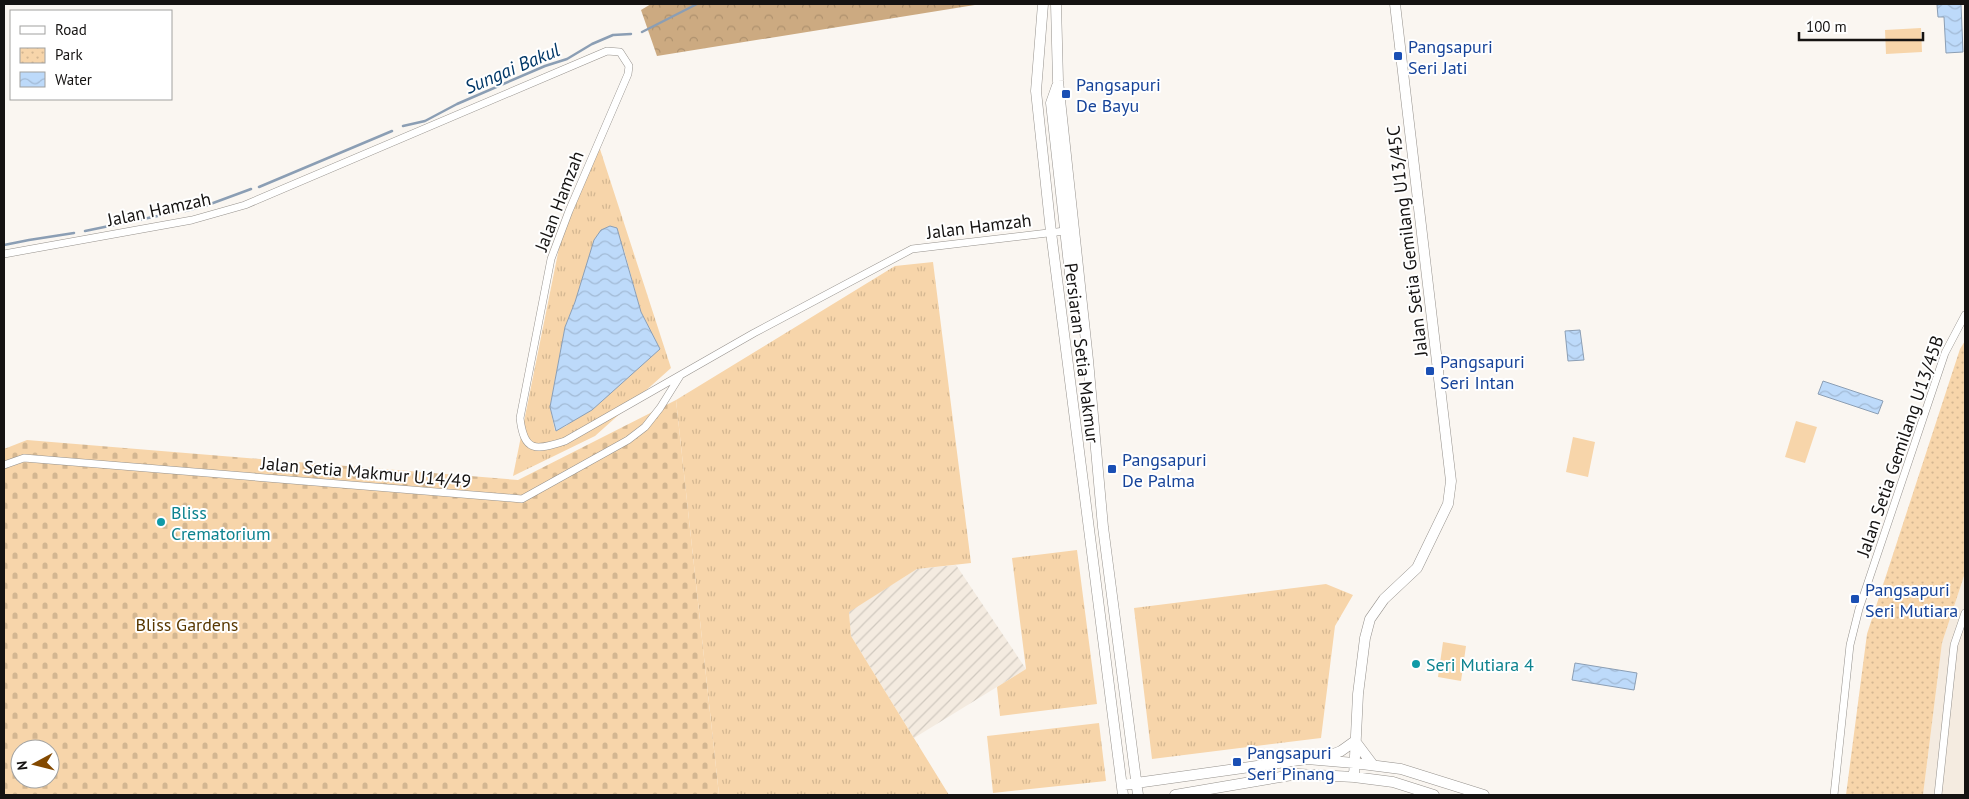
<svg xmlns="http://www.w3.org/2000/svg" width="1969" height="799" font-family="'PT Sans',sans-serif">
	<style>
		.built { fill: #f4ebe0 }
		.industrial { fill: url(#industrial-furrows) }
		.grass { fill: url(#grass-tufts); fill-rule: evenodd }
		.forest { fill: url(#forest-crowns) }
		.cemetery { fill: url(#cemetery-stones); fill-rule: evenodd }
		.park { fill: url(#park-dots) }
		.pitch { fill: #f7d5aa }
		.water { fill: url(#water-waves); stroke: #8b9eb4 }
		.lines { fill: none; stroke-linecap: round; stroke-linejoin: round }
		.stream { stroke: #8b9eb4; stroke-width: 2.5 }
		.street-casing { stroke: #96928d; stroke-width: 8 }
		.secondary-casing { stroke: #96928d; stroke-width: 11 }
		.street { stroke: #fff; stroke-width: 7 }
		.secondary { stroke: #fff; stroke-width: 10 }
		.transit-dot { fill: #1a4fb4; stroke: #fff; stroke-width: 2 }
		.culture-dot { fill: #0f9aa8; stroke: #fff; stroke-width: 2 }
		.labels { text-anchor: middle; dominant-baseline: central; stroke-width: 4; stroke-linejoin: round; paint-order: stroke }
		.transit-label { font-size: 18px; fill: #164399; stroke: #fff; text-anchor: start }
		.street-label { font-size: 18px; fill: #151312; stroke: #fff }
		.culture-label { font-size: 18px; fill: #0d838f; stroke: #fff; text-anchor: start }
		.park-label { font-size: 18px; fill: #593801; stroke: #fff }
		.water-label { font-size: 19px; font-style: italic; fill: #013767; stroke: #fff }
	</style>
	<defs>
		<pattern id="industrial-furrows" width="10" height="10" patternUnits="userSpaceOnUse" patternTransform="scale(1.25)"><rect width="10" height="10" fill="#f4ebe0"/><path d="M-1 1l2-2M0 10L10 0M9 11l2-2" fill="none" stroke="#d0c9bf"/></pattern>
		<pattern id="grass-tufts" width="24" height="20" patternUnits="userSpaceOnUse" patternTransform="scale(1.25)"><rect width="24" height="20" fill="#f7d5aa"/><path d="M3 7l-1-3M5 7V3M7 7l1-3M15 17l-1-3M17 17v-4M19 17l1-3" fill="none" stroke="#d3b691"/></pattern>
		<pattern id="forest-crowns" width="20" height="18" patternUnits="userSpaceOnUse" patternTransform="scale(1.25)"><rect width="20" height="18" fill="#ccaa81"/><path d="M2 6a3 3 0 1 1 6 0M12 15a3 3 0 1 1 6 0" fill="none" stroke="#ae916e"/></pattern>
		<pattern id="cemetery-stones" width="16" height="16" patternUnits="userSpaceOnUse" patternTransform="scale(1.25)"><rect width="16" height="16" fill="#f7d5aa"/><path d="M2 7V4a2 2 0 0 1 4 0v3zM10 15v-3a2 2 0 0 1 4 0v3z" fill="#d3b691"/></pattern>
		<pattern id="park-dots" width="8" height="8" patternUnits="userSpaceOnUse" patternTransform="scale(1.25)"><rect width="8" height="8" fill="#f7d5aa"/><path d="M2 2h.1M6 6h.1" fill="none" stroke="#d3b691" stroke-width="1.8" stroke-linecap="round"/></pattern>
		<pattern id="water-waves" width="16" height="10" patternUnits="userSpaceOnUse" patternTransform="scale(1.25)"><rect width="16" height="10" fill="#bddafa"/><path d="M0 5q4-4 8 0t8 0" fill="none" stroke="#a2bad5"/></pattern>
	</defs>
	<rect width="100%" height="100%" fill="#faf6f1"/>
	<!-- built -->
	<path class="built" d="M1965,573V795H1923L1942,643Z"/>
	<!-- industrial -->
	<path class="industrial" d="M956,565L1026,669L914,738L851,636L849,611L917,569Z"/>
	<!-- grass -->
	<path class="grass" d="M599,146L671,368L595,436L513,476L560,243ZM624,250L641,312L660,349L566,426L555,431L550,407L565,327L575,302Z
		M933,262L971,563L917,569L849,612L851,636L949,795H719L676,400L895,266Z
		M1077,550L1097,704L1000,716L997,687L1026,669L1012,558Z
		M1326,584L1353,595L1335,626L1321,738L1152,759L1134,608Z
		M1099,723L1106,781L993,793L987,736Z"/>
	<!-- forest -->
	<path class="forest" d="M651,4H981L657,56L641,10Z"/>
	<!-- cemetery -->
	<path class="cemetery" d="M676,400L719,795H4V449L27,440L518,480ZM20,749H50V779H20Z"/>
	<!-- park -->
	<path class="park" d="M1965,341V573L1942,643L1923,795H1846L1867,634L1960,349Z"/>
	<!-- pitch -->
	<path class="pitch" d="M1921,28L1922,52L1886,54L1885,30Z
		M1796,421L1817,427L1805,463L1785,457Z
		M1573,437L1595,442L1588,477L1566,472Z
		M1443,642L1466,646L1461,681L1438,677Z"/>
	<!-- water -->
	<path class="water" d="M1944,4H1961L1963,52L1946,53L1944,17H1938L1937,5Z
		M610,226L617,228L641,312L660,349L592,410L556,431L550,407L565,327L575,302L594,240L601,230Z
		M1580,330L1584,360L1568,361L1565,331Z
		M1823,381L1883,401L1878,414L1818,394Z
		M1575,663L1637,673L1634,690L1572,680Z"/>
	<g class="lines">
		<!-- stream -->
		<path class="stream" d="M642,32L697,4
			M403,126L425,121L457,104L545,66L567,59L592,44L613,35L631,34
			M259,187L392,131
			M185,211L205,206L251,189
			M85,231L177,212
			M4,245L29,240L74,233"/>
		<!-- street casing -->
		<g class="street-casing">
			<path id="street" d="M4,254L192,220L245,205L607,51L620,52L629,66L628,74L569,211L551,259L520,418C524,452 535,451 565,441L754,333L912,249L1065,231
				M4,465L24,458L522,499L628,440L645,427L660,408L680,376
				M1834,795L1850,645L1859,609L1945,353L1965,315
				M1938,795L1954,645L1965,613"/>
		</g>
		<!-- secondary casing -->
		<g class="secondary-casing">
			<path id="secondary" d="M1043,4L1036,91L1051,232L1123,795
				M1056,4L1058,81L1088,360L1103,527L1138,795
				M1057,86L1051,103L1073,301L1081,315
				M1355,741L1373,765
				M1321,759L1341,751L1355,741
				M1354,777L1358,694L1365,638L1370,619L1384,599L1417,568L1448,504L1451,481L1395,4
				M1122,785L1307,759L1354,763L1401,769L1484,795
				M1175,795L1298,774L1354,777L1393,782L1434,795"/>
		</g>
		<!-- street -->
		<use href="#street" class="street"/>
		<!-- secondary -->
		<use href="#secondary" class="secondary"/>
	</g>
	<!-- markers -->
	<g class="transit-dot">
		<rect x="1393" y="51" width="10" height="10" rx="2.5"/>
		<rect x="1061" y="89" width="10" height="10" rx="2.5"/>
		<rect x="1425" y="366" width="10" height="10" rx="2.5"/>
		<rect x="1107" y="464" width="10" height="10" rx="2.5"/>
		<rect x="1850" y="594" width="10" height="10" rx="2.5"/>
		<rect x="1232" y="757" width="10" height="10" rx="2.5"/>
	</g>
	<g class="culture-dot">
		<circle cx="161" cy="522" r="5"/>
		<circle cx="1416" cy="664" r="5"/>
	</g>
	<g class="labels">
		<!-- transit labels -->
		<g class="transit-label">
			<text x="1408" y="46">Pangsapuri<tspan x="1408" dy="21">Seri Jati</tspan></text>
			<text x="1076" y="84">Pangsapuri<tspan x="1076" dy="21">De Bayu</tspan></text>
			<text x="1440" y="361">Pangsapuri<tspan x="1440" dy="21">Seri Intan</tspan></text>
			<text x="1122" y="459">Pangsapuri<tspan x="1122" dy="21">De Palma</tspan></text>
			<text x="1865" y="589">Pangsapuri<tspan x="1865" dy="21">Seri Mutiara</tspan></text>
			<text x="1247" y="752">Pangsapuri<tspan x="1247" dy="21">Seri Pinang</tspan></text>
		</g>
		<!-- street labels -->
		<g class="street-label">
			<text transform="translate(559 201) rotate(-69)">Jalan Hamzah</text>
			<text transform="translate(159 209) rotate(-12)">Jalan Hamzah</text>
			<text transform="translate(979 226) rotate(-7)">Jalan Hamzah</text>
			<text transform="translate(1407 241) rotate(-97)">Jalan Setia Gemilang U13/45C</text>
			<text transform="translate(1082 353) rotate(83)">Persiaran Setia Makmur</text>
			<text transform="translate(1900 446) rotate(-71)">Jalan Setia Gemilang U13/45B</text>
			<text transform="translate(366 472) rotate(5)">Jalan Setia Makmur U14/49</text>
		</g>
		<!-- culture labels -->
		<g class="culture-label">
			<text x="171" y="512">Bliss<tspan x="171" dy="21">Crematorium</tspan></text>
			<text x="1426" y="664">Seri Mutiara 4</text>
		</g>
		<!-- park labels -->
		<g class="park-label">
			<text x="187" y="624">Bliss Gardens</text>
		</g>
		<!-- water labels -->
		<g class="water-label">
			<text transform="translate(512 68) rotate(-23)">Sungai Bakul</text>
		</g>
	</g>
	<!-- border -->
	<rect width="1969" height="799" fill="none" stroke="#151312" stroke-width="10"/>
	<!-- legend -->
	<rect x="10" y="10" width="162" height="90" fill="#ffffff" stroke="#a1a1a0"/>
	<rect x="20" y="26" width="25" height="8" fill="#ffffff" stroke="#a1a1a0"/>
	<text x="55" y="35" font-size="15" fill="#151312">Road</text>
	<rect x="20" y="48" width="25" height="15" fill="url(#park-dots)" stroke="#a1a1a0"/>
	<text x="55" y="60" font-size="15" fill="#151312">Park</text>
	<rect x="20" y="72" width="25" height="15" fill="url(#water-waves)" stroke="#a1a1a0"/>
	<text x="55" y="85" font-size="15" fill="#151312">Water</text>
	<!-- north arrow -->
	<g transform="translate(35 764) rotate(263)"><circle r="24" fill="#ffffff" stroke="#a1a1a0"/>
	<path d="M0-4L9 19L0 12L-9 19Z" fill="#834900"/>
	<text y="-8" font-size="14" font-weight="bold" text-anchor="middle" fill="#151312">N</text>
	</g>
	<!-- scale -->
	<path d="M1799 32v8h124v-8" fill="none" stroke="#151312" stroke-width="2.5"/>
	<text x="1806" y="32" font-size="15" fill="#151312" stroke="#ffffff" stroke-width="4" paint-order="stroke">100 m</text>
</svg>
